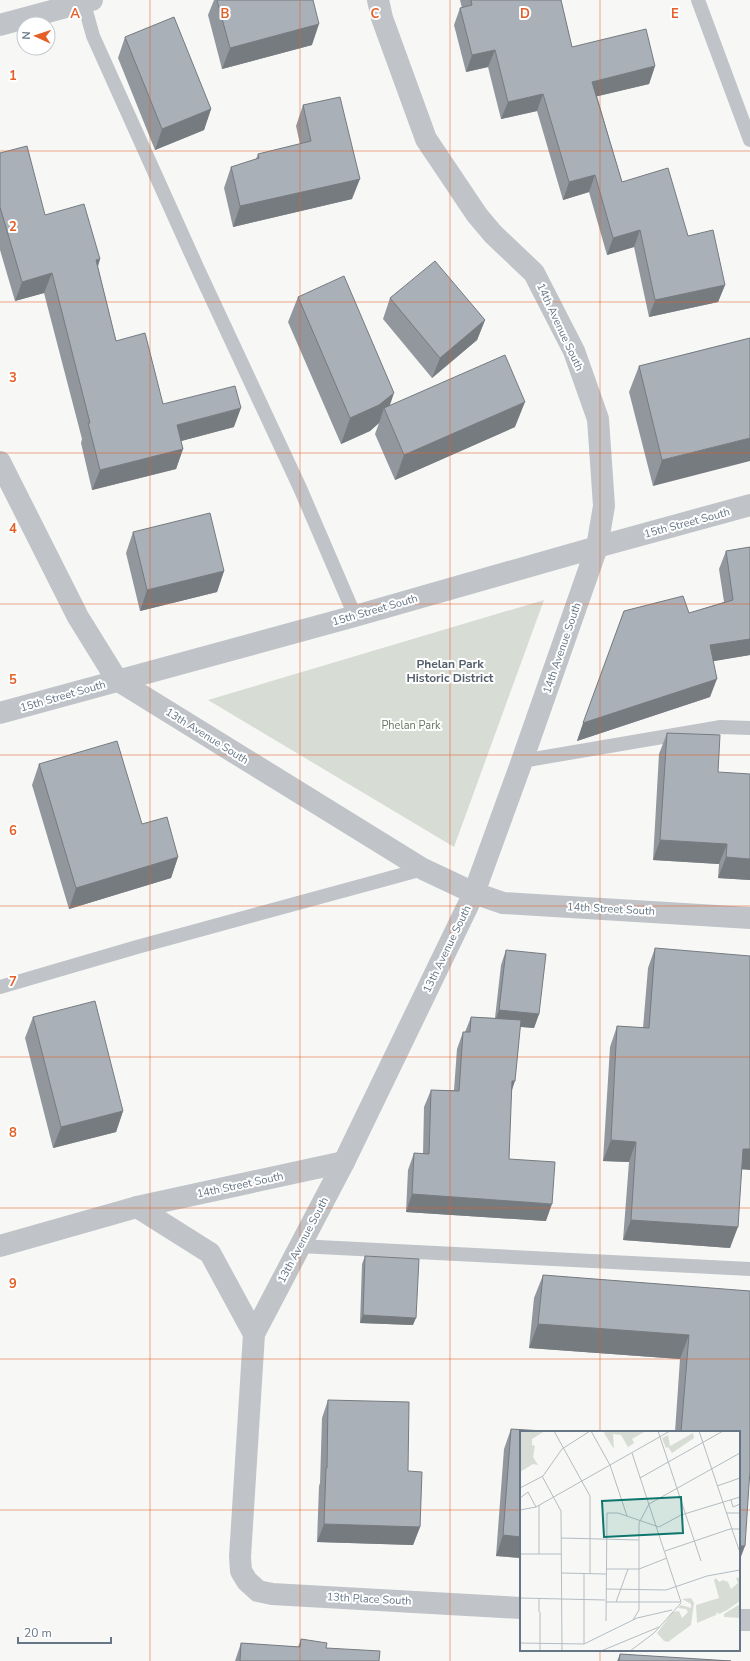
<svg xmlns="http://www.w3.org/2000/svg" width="750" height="1661" font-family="'Nunito Sans',sans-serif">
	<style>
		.green { fill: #d7ddd4 }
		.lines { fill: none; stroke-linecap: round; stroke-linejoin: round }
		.service { stroke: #c0c4c9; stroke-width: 14 }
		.minor { stroke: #c0c4c9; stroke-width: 22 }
		.tertiary { stroke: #c0c4c9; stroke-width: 22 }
		.wall { fill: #91979d }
		.shaded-wall { fill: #767b80 }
		.building { fill: #a9b0b7; stroke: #767b80 }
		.grid { fill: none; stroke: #e46028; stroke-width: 1; stroke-opacity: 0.55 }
		.labels { text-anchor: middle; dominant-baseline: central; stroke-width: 4; stroke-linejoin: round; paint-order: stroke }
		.street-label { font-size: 11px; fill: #667686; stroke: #fff }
		.park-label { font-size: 11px; fill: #657861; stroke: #fff }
		.neighbourhood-label { font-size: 12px; font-weight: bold; fill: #545f6b; stroke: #fff }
		.inset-road { fill: none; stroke: #b4bcc2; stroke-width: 1 }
		.view { fill: #0f766e; fill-opacity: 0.15; stroke: #0f766e; stroke-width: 2 }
		.inset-edge { fill: none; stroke: #667686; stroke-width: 2 }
		.grid-label { font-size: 13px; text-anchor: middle; font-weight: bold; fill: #e46028; stroke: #fff; stroke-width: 4; stroke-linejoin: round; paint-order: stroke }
	</style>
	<rect width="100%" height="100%" fill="#f7f8f5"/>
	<!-- green -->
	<path class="green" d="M544,600L454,847L208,700Z"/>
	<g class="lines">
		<!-- service -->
		<path class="service" d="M83,0L93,36L197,267L300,488L355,616
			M698,0L750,140
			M522,761L721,727L750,728
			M0,987L137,947L423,869
			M299,1246L750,1269"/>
		<!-- minor -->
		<path class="minor" d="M0,462L78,617L117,680L423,869L474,893L503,903L750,918
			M474,893L344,1162L254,1334L240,1557L241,1571L247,1581L258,1591L272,1594L521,1608
			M137,1207L210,1253L254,1334
			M739,1620H750"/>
		<!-- tertiary -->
		<path class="tertiary" d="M378,0L382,18L426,139L477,215L493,234L534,273L574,351L598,419L604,506L597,547L522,761L474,893
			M0,25L92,0
			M0,713L355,616L597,547L750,505
			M0,1246L137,1207L344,1162"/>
	</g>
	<!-- wall -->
	<path class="wall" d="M214,0H313L312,45L222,69L208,15Z
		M460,0H561L572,47L655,66L649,84L597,96L622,182L688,236L725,285L718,302L649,317L634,247L607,255L589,192L563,200L537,111L501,119L488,67L466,72L454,25L460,8H462Z
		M125,37L211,109L204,130L155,150L118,58Z
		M303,105L352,199L233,227L224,188L231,167L256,159L258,154L300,144L296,126Z
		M0,153L45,215L100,259L98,267L116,341L163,404L234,427L181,441L183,449L176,469L92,490L81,443L82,439L44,293L15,301L0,250Z
		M298,297L389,406L515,427L395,480L375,434L379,423L370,431L341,444L288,322Z
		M390,298L485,320L477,340L432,378L383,319Z
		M750,338L653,486L629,392L639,366Z
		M133,532L224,571L217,592L140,611L126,553Z
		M750,547V655L713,661L710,697L577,741L624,611L689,613L724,602L719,569L726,551Z
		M667,733L718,772L750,880L718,878L719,864L653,860L659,754Z
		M39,764L142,824L178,857L171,878L69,909L32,785Z
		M655,948L742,1170L730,1248L623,1240L629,1162L603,1161L610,1047L617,1026L643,1028L648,968Z
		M506,950L539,1014L534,1028L520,1027L511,1093L509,1159L546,1221L406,1212L408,1170L414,1153L423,1154L424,1107L431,1090H454L457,1049L463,1032H465L471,1017L495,1018L501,965Z
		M33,1017L123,1111L116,1132L53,1148L25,1038Z
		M365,1256L413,1325L360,1323L362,1264Z
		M543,1275L750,1291L739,1432H675L680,1359L529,1348L534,1298Z
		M328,1400L408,1471L420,1527L413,1545L317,1542L319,1486L320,1483L322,1418Z
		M511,1429L521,1432V1558L496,1556L504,1449Z
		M301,1639L326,1648L379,1661H235L241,1643L298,1647Z
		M620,1654L731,1661H617Z"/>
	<!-- shaded-wall -->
	<path class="shaded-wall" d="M319,24L312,45L222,69L230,48Z
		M495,50L488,67L466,72L472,55Z
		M655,66L649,84L586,99L592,82Z
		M543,94L537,111L501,119L508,102Z
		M211,109L204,130L155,150L162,129Z
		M595,175L589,192L563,200L569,182Z
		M360,179L352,199L233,227L240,206Z
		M640,230L634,247L607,255L613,238Z
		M100,259L93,278L96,260Z
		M52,273L44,293L15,301L22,282Z
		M725,285L718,302L649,317L655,300Z
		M485,320L477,340L432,378L440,358Z
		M394,393L387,414L384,408L379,423L370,431L341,444L350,418Z
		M525,402L515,427L395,480L404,455Z
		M241,408L234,427L170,444L177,425Z
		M750,438V461L653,486L662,460Z
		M183,449L176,469L92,490L100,470Z
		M224,571L217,592L140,611L147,590Z
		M750,639V655L703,663L710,645Z
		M717,679L710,697L577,741L583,723Z
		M660,840L727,844L719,864L653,860Z
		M178,857L171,878L69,909L76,888Z
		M726,857L750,859V880L718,878Z
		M499,1010L539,1014L534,1028L494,1024Z
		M512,1081H515L509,1099Z
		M123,1111L116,1132L53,1148L61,1127Z
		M611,1140L636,1142L629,1162L603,1161Z
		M743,1149H750V1170L736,1169Z
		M412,1194L552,1204L546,1221L406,1212Z
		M631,1220L738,1227L730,1248L623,1240Z
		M363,1315L416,1318L413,1325L360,1323Z
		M538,1324L689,1335L680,1359L529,1348Z
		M324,1524L420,1527L413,1545L317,1542Z
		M503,1535L521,1537V1558L496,1556Z
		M739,1546H745L739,1562Z"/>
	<!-- building -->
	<path class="building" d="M217,0H313L319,24L230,48Z
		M471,0H561L572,47L646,29L655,66L592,82L622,182L668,168L688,236L713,230L725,285L655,300L640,230L613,238L595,175L569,182L543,94L508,102L495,50L472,55L460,8L472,5Z
		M174,17L211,109L162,129L125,37Z
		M340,97L360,179L240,206L231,167L259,158L258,154L311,141L303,105Z
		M27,146L45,215L84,204L100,259L96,260L116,341L145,333L163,404L235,386L241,408L177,425L183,449L100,470L88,423H90L52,273L22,282L0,207V153Z
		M435,261L485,320L440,358L390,298Z
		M344,276L394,393L379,405L350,418L298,297Z
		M750,338V438L662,460L639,366Z
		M505,355L525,402L404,455L384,408Z
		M210,513L224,571L147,590L133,532Z
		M750,547V639L710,645L717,679L583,723L624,611L683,596L689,613L733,600L726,551Z
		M667,733L720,735L718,772L750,774V859L726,857L727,844L660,840Z
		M117,741L142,824L167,817L178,857L76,888L39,764Z
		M655,948L750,956V1149H743L738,1227L631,1220L636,1142L611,1140L617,1026L649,1028Z
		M506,950L546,954L539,1014L499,1010Z
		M95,1001L123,1111L61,1127L33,1017Z
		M471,1017L521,1020L515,1081H512L509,1159L555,1162L552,1204L412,1194L414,1153L429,1154L431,1090L459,1091L463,1032H470Z
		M365,1256L419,1259L416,1318L363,1315Z
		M543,1275L750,1291V1470L745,1546H739V1432H681L689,1335L538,1324Z
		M328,1400L409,1402L408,1471L422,1472L420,1527L324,1524L326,1468H327Z
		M511,1429L560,1432H521V1537L503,1535Z
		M301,1639L327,1643L326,1648L380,1651L379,1661H240L241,1643L300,1647Z
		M620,1654L731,1661H619Z"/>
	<!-- grid -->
	<path class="grid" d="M150,0V1661M300,0V1661M450,0V1661M600,0V1432M0,151H750M0,302H750M0,453H750M0,604H750M0,755H750M0,906H750M0,1057H750M0,1208H750M0,1359H750M0,1510H521M739,1510H750M600,1650V1661"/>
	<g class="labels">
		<!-- street labels -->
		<g class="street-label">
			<text transform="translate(560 327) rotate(65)">14th Avenue South</text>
			<text transform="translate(687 523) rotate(-15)">15th Street South</text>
			<text transform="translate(375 610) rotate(-16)">15th Street South</text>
			<text transform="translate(562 648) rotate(-71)">14th Avenue South</text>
			<text transform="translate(63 696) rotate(-16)">15th Street South</text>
			<text transform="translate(207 736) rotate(32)">13th Avenue South</text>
			<text transform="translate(611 909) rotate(3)">14th Street South</text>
			<text transform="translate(447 949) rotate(-64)">13th Avenue South</text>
			<text transform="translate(240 1185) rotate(-12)">14th Street South</text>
			<text transform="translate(303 1240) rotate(-62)">13th Avenue South</text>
			<text transform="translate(369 1599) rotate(3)">13th Place South</text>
		</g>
		<!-- park labels -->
		<g class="park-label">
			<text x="411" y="725">Phelan Park</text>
		</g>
		<!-- neighbourhood labels -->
		<g class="neighbourhood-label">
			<text x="450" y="664">Phelan Park<tspan x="450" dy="14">Historic District</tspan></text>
		</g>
	</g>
	<!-- overview -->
	<g transform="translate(520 1431)">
		<rect width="220" height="220" fill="#f7f8f5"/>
		<path d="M0,0H25L12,8V14L15,15L13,26L18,34L13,33L0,41ZM86,0H126L112,8L114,12L108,16L101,4L93,3L94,18L84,2ZM173,2L174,7L152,22L148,16L146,17L142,7L148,4L150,15ZM220,146V170L207,179L199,183L197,181L196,184L177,192L176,174L199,167L194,149L196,147L199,151L203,149L208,151L211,158L218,152L216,147ZM171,167L174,172L171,194L148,211L144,210L137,202L153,181L159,180L162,187L168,181L166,178L158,177L161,174L171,177V173L162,168ZM220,173V187L204,186V183Z" fill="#d7ddd4"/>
		<path class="inset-road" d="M34,0L70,65V142M71,0L90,34L107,85M138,0L181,130M179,0L219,119M112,22L161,171M22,45L41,80L42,220M120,47L203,0M197,55L220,47M0,57L23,45L42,18L70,0M0,67L8,61L16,76M211,69L213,76L220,73M19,74V123M0,79L16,76L150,0M206,82H220M41,107L119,109M145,120L210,98H220M0,123H41M86,138H119L147,127M41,142L86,143M64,142V213M86,158L146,159L187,145L220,139M0,167L85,169M19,168V181M86,171H161M96,171L108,138M113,189L119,179V92L129,73L220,22M86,190L87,82H98L139,96L161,84L220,66M0,212L64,213L117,187L152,179M20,220V181M81,220L139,196M110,220L134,202L161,172"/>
		<path class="view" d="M161,66L163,102L84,106L82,70Z"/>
		<rect width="220" height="220" class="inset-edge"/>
	</g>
	<g class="grid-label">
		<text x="75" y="18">A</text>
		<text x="225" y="18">B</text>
		<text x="375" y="18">C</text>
		<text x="525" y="18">D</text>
		<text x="675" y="18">E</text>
		<text x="13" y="80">1</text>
		<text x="13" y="231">2</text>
		<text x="13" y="382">3</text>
		<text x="13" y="533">4</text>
		<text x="13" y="684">5</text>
		<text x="13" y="835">6</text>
		<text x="13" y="986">7</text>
		<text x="13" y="1137">8</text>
		<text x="13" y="1288">9</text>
	</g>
	<!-- north arrow -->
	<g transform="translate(36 36) rotate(273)"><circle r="19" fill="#ffffff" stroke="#c2c8cf"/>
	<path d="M0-3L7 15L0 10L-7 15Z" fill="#e46028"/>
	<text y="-6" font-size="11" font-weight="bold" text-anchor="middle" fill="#667686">N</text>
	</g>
	<!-- scale -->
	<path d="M18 1637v6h93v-6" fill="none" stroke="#667686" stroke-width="2"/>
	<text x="24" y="1637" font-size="12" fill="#667686" stroke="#ffffff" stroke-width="3" paint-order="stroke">20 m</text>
</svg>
